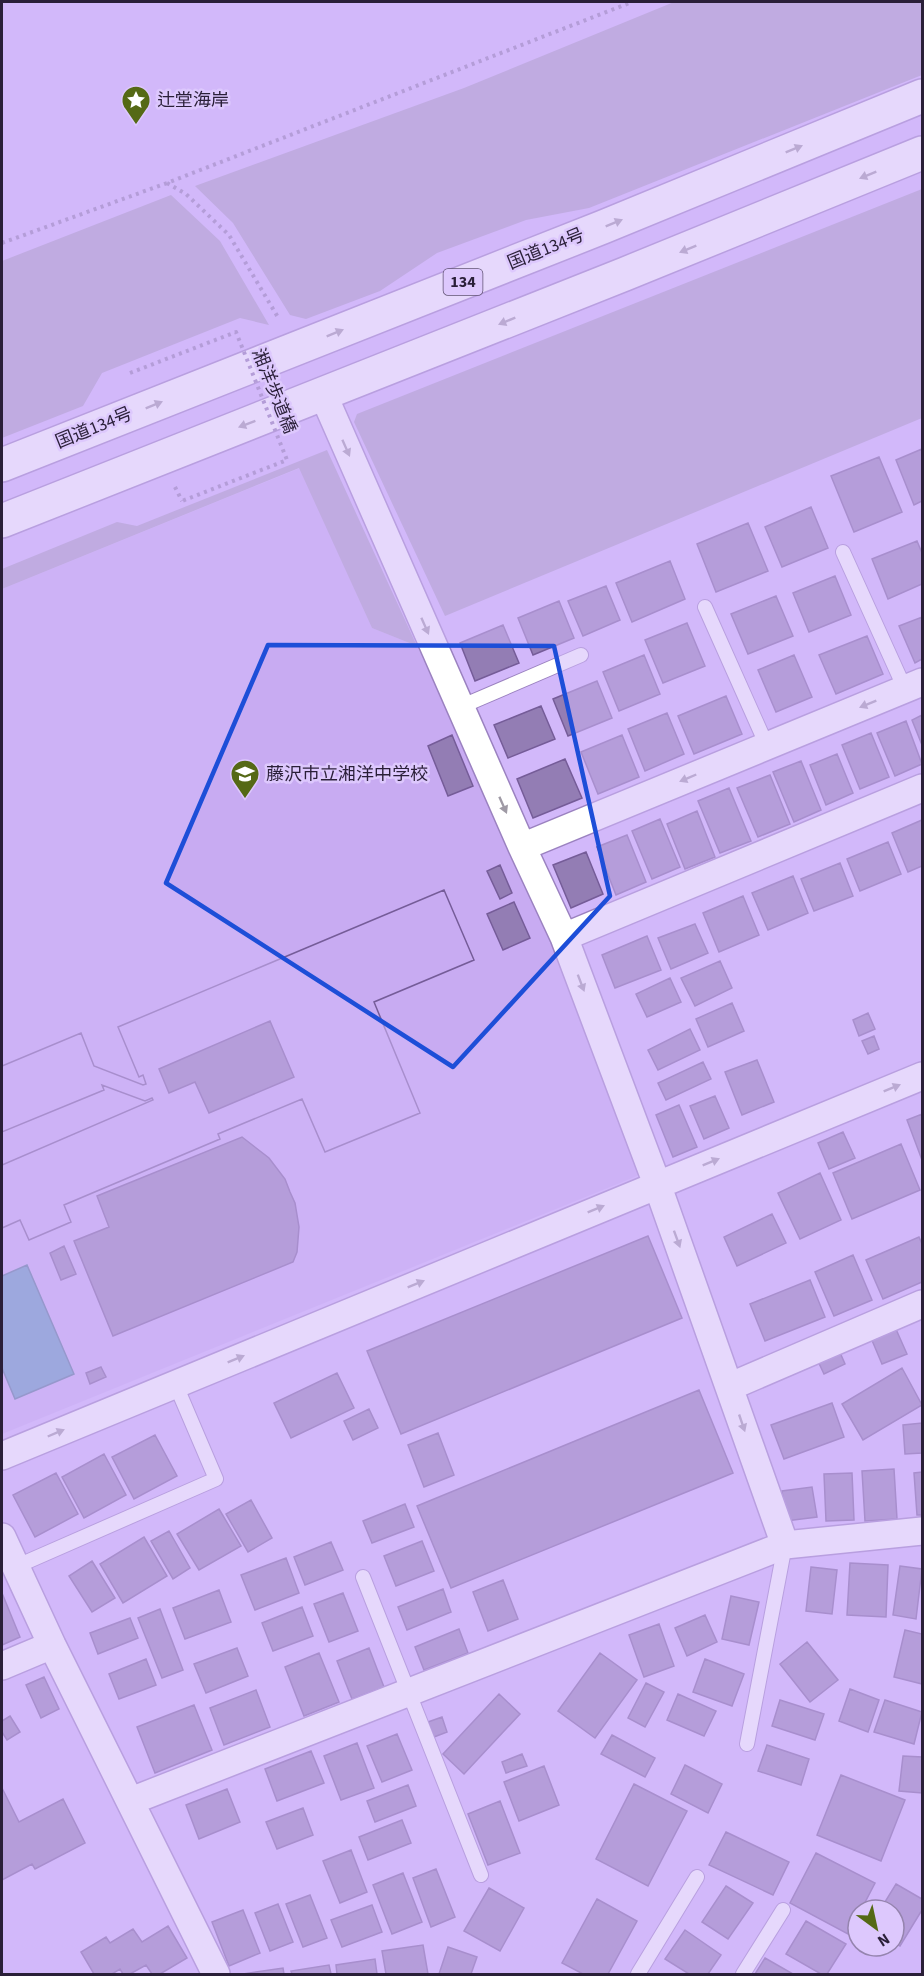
<svg xmlns="http://www.w3.org/2000/svg" width="924" height="1976" font-family="'Source Sans 3','Noto Sans JP',sans-serif">
	<style>
		.built { fill: #c8abf2 }
		.green { fill: #ab9bc4 }
		.water { fill: #5e94bd; stroke: #4e7195; stroke-width: 1.5 }
		.building { fill: #937db4; stroke: #755c98; stroke-width: 1.5; fill-rule: evenodd }
		.lines { fill: none; stroke-linecap: round; stroke-linejoin: round }
		.lane-casing { stroke: #9b82c0; stroke-width: 16 }
		.street-casing { stroke: #9b82c0; stroke-width: 30 }
		.highway-casing { stroke: #9b82c0; stroke-width: 36 }
		.path { stroke: #917caf; stroke-width: 4; stroke-dasharray: 3 4.5; stroke-linecap: butt }
		.lane { stroke: #fff; stroke-width: 14 }
		.street { stroke: #fff; stroke-width: 27 }
		.highway { stroke: #fff; stroke-width: 33 }
		.path-bridge { stroke: #917caf; stroke-width: 4; stroke-dasharray: 3 4.5; stroke-linecap: butt }
		.oneway { fill: #9f9aa5 }
		.marked { fill: none; stroke: #1d4ed8; stroke-width: 4.5; stroke-linejoin: round }
		.labels { text-anchor: middle; dominant-baseline: central; stroke-width: 5; stroke-linejoin: round; paint-order: stroke }
		.shield { fill: #ddc8fd; stroke: #605273; stroke-width: 1.5 }
		.shield-label { font-size: 16px; font-weight: bold; fill: #2a1f38 }
		.poi-label { font-size: 18px; fill: #2a1f38; stroke: #ddc8fd; text-anchor: start }
		.street-label { font-size: 18px; fill: #2a1f38; stroke: #ddc8fd }
	</style>
	<rect width="100%" height="100%" fill="#d2b8fa"/>
	<!-- built -->
	<path class="built" d="M300,468L372,628L417,646L559,953L642,1161L637,1176L2,1434V589Z"/>
	<!-- green -->
	<path class="green" d="M674,2H922V75L589,208L526,220L437,253L380,291L306,319L290,315L233,223L195,186L464,88Z
		M922,189V418L445,616L354,422L357,414Z
		M171,195L220,241L269,325L240,318L102,373L83,406L2,438V261Z
		M327,450L417,646L372,628L299,468L2,589V569L117,522L137,526Z"/>
	<!-- water -->
	<path class="water" d="M27,1265L74,1374L15,1399L2,1368V1276Z"/>
	<!-- building -->
	<path class="building" d="M922,449V501L914,505L896,460Z
		M879,457L902,512L854,532L831,476Z
		M811,507L828,548L782,567L765,527Z
		M748,523L768,571L716,592L697,544Z
		M917,541L922,553V584L888,599L872,559Z
		M670,561L685,599L632,622L616,583Z
		M835,576L851,615L809,632L793,593Z
		M606,586L620,620L583,636L568,601Z
		M776,596L793,636L748,654L731,614Z
		M559,601L574,638L533,655L518,618Z
		M922,617V659L915,663L899,626Z
		M687,623L705,666L663,683L645,640Z
		M503,625L519,663L475,681L460,643Z
		M867,636L883,674L836,694L819,655Z
		M644,655L660,694L619,711L603,672Z
		M794,655L812,697L776,712L758,670Z
		M597,681L612,718L568,736L553,699Z
		M726,696L742,734L694,754L678,716Z
		M541,706L555,739L508,758L494,725Z
		M667,713L684,754L645,771L628,729Z
		M922,715V745L912,720Z
		M906,721L922,764L895,776L877,733Z
		M871,733L889,777L860,789L842,745Z
		M452,735L473,786L448,796L428,746Z
		M622,735L639,777L598,794L581,752Z
		M837,754L853,793L826,805L810,765Z
		M565,759L582,798L533,818L517,779Z
		M801,761L821,810L794,822L773,772Z
		M770,775L790,824L758,837L737,788Z
		M729,788L751,841L720,853L698,801Z
		M697,811L715,857L685,869L667,824Z
		M660,819L680,867L652,879L632,831Z
		M922,820V866L908,872L892,833Z
		M627,835L646,882L616,895L597,847Z
		M888,842L901,874L860,891L847,859Z
		M586,852L603,894L571,908L553,865Z
		M840,863L853,896L814,911L801,879Z
		M500,865L512,893L500,899L487,871Z
		M793,876L808,913L768,930L752,893Z
		M444,890L474,960L374,1002L420,1113L325,1152L302,1099L218,1134L220,1139L64,1205L71,1222L29,1240L20,1220L2,1228V1165L153,1100L152,1098L145,1101L102,1085L104,1090L2,1132V1066L81,1033L94,1066L143,1085L146,1084L143,1075L139,1077L118,1027ZM270,1021L294,1077L209,1113L195,1082L169,1093L159,1069Z
		M444,890L474,960L374,1002L420,1113L325,1152L302,1099L218,1134L220,1139L64,1205L71,1222L29,1240L20,1220L2,1228V1165L153,1100L152,1098L145,1101L102,1085L104,1090L2,1132V1066L81,1033L94,1066L143,1085L146,1084L143,1075L139,1077L118,1027Z
		M743,896L759,935L719,952L703,913Z
		M514,902L530,938L503,950L487,914Z
		M695,924L708,953L671,969L658,938Z
		M647,936L661,970L615,988L602,955Z
		M720,961L732,988L695,1006L681,978Z
		M670,978L681,1002L647,1017L636,994Z
		M732,1003L744,1031L708,1047L696,1019Z
		M868,1013L875,1029L859,1036L853,1020Z
		M690,1029L700,1050L658,1070L648,1050Z
		M874,1036L879,1049L868,1054L862,1041Z
		M757,1060L774,1102L742,1115L725,1072Z
		M703,1062L711,1079L666,1100L658,1083Z
		M715,1096L729,1128L704,1139L690,1106Z
		M679,1105L697,1147L673,1157L656,1115Z
		M922,1114V1160L907,1120Z
		M843,1132L855,1158L829,1169L818,1143Z
		M242,1137L269,1158L285,1179L290,1192L295,1203L299,1227L297,1252L293,1262L113,1336L74,1241L109,1227L97,1196Z
		M901,1144L920,1190L852,1219L833,1173Z
		M820,1173L841,1220L800,1239L778,1193Z
		M772,1214L786,1243L737,1266L724,1237Z
		M648,1236L682,1318L401,1434L367,1351Z
		M919,1237L922,1244V1282L883,1299L866,1260Z
		M64,1246L76,1274L61,1280L50,1253Z
		M853,1255L872,1300L834,1316L815,1272Z
		M810,1280L825,1317L765,1341L750,1304Z
		M895,1327L907,1354L882,1364L871,1338Z
		M838,1348L845,1364L824,1374L816,1357Z
		M101,1367L106,1377L90,1384L86,1373Z
		M902,1368L922,1405L863,1440L842,1404Z
		M337,1373L354,1408L291,1438L274,1403Z
		M699,1390L733,1473L451,1588L417,1506Z
		M832,1403L844,1437L784,1459L771,1425Z
		M369,1409L378,1428L353,1440L344,1421Z
		M922,1423V1453L905,1454L903,1425Z
		M438,1433L454,1475L424,1487L408,1445Z
		M155,1435L177,1476L134,1499L112,1457Z
		M104,1454L126,1495L84,1518L62,1477Z
		M894,1469L897,1519L865,1521L862,1471Z
		M922,1472V1515H917L914,1473Z
		M56,1473L78,1514L35,1537L13,1495Z
		M852,1473L854,1520L826,1521L824,1474Z
		M812,1487L817,1517L786,1521L782,1491Z
		M251,1500L272,1538L248,1552L226,1514Z
		M405,1504L414,1527L372,1543L363,1521Z
		M219,1509L241,1546L199,1570L177,1534Z
		M169,1531L190,1568L173,1579L151,1541Z
		M144,1537L167,1576L123,1603L100,1564Z
		M422,1541L434,1571L396,1586L384,1556Z
		M331,1542L343,1570L305,1585L294,1557Z
		M286,1558L299,1593L255,1610L241,1575Z
		M92,1561L115,1598L92,1612L69,1576Z
		M850,1563L888,1565L886,1617L847,1615Z
		M900,1566L922,1569L916,1619L893,1615Z
		M811,1567L837,1570L832,1614L806,1611Z
		M503,1580L518,1619L488,1631L473,1592Z
		M443,1589L451,1612L407,1630L398,1607Z
		M219,1590L231,1622L185,1639L173,1608Z
		M2,1593L20,1637L2,1645Z
		M343,1593L358,1631L329,1642L314,1604Z
		M731,1596L759,1602L749,1645L722,1639Z
		M302,1607L313,1636L273,1651L262,1623Z
		M160,1609L183,1670L162,1678L138,1618Z
		M705,1615L717,1642L687,1656L675,1628Z
		M130,1618L138,1638L98,1654L90,1633Z
		M659,1624L674,1666L644,1677L629,1635Z
		M459,1629L468,1653L424,1670L415,1647Z
		M905,1630L922,1634V1684L894,1677Z
		M807,1642L838,1680L810,1702L780,1664Z
		M237,1648L248,1676L206,1693L194,1664Z
		M369,1648L384,1687L352,1699L337,1661Z
		M319,1653L339,1702L304,1716L285,1667Z
		M600,1653L637,1680L595,1738L558,1711Z
		M146,1659L156,1685L119,1699L109,1674Z
		M705,1659L744,1674L732,1706L693,1692Z
		M44,1677L59,1709L41,1718L26,1685Z
		M646,1683L664,1692L645,1727L628,1718Z
		M850,1689L879,1700L868,1732L839,1721Z
		M256,1690L270,1727L224,1745L210,1708Z
		M499,1694L520,1714L464,1774L443,1754Z
		M678,1694L716,1711L704,1736L667,1720Z
		M780,1700L824,1714L815,1740L772,1726Z
		M885,1700L922,1712L914,1744L874,1732Z
		M194,1705L212,1750L155,1773L137,1727Z
		M10,1716L20,1732L7,1740L2,1732V1721Z
		M442,1717L447,1732L434,1737L428,1722Z
		M397,1734L412,1770L382,1782L367,1746Z
		M612,1735L655,1758L645,1777L601,1754Z
		M357,1743L374,1788L341,1800L324,1756Z
		M767,1745L809,1759L801,1785L758,1771Z
		M311,1751L324,1783L277,1801L265,1769Z
		M522,1754L527,1766L506,1773L502,1762Z
		M903,1756L922,1757V1793L899,1791Z
		M685,1765L722,1784L708,1813L671,1794Z
		M544,1766L559,1805L519,1821L504,1782Z
		M841,1775L905,1800L881,1861L817,1835Z
		M634,1784L687,1811L648,1886L596,1859Z
		M408,1785L416,1806L375,1822L367,1801Z
		M2,1788L19,1822L63,1799L85,1843L35,1869L32,1864L2,1880Z
		M227,1789L240,1822L199,1839L186,1805Z
		M500,1801L520,1853L488,1865L468,1814Z
		M303,1808L313,1835L277,1849L266,1822Z
		M402,1820L411,1843L368,1860L359,1837Z
		M726,1832L789,1862L773,1895L709,1865Z
		M351,1850L367,1892L340,1903L323,1861Z
		M816,1853L875,1883L861,1910H858V1915L848,1934L790,1903Z
		M436,1869L455,1917L431,1927L413,1878Z
		M403,1873L422,1922L392,1934L373,1885Z
		M896,1884L922,1899V1910L900,1946L894,1943V1910H880Z
		M726,1886L753,1903L728,1939L702,1922Z
		M489,1888L524,1908L500,1951L464,1931Z
		M310,1895L327,1938L303,1947L286,1904Z
		M597,1899L637,1921L608,1974H583L562,1963Z
		M278,1904L293,1942L270,1951L255,1913Z
		M372,1905L382,1932L342,1947L331,1920Z
		M243,1910L260,1953L229,1966L212,1922Z
		M806,1921L846,1944L827,1974H821L786,1954Z
		M168,1926L187,1958L160,1974H152L146,1965L130,1974H123L120,1969L112,1974H94L81,1952L106,1937L110,1943L133,1929L142,1942Z
		M685,1930L721,1955L708,1974H689L665,1959Z
		M423,1945L428,1974H386L382,1951Z
		M448,1947L477,1957L471,1974H439Z
		M765,1958L793,1974H755Z
		M375,1959L377,1974H337L336,1965Z
		M329,1965L331,1974H292L291,1971Z
		M283,1968L284,1974H243Z"/>
	<g class="lines">
		<!-- lane casing -->
		<g class="lane-casing">
			<path id="lane" d="M843,552L905,689
				M705,607L767,746
				M460,707L581,655
				M15,1567L216,1479L175,1383
				M363,1577L481,1875
				M747,1744L785,1545
				M638,1974L697,1877
				M743,1974L783,1910"/>
		</g>
		<!-- street casing -->
		<g class="street-casing">
			<path id="street" d="M323,394L522,847L564,937L657,1184L785,1545
				M522,847L922,682
				M564,937L922,788
				M729,1387L922,1304
				M2,1456L922,1076
				M2,1537L52,1645L216,1974
				M2,1666L52,1645
				M131,1801L785,1545L922,1531"/>
		</g>
		<!-- highway casing -->
		<g class="highway-casing">
			<path id="highway" d="M2,465L603,227L922,96
				M2,521L625,274L922,153"/>
		</g>
		<!-- path -->
		<path class="path" d="M167,183L186,194L229,235L279,319
			M2,243L167,183L632,2
			M175,487L182,501"/>
		<!-- lane -->
		<use href="#lane" class="lane"/>
		<!-- street -->
		<use href="#street" class="street"/>
		<!-- highway -->
		<use href="#highway" class="highway"/>
		<!-- path-bridge -->
		<path class="path-bridge" d="M130,373L236,332L287,460L182,501"/>
	</g>
	<!-- one-way arrows -->
	<defs><path id="oneway-solid" d="M-6-.8H1V-3.2L6.5 0L1 3.2V.8H-6Z" transform="scale(1.5)"/></defs>
	<g class="oneway">
		<use href="#oneway-solid" transform="translate(794 149) rotate(-22)"/>
		<use href="#oneway-solid" transform="translate(868 175) rotate(158)"/>
		<use href="#oneway-solid" transform="translate(614 223) rotate(-22)"/>
		<use href="#oneway-solid" transform="translate(688 249) rotate(158)"/>
		<use href="#oneway-solid" transform="translate(507 321) rotate(158)"/>
		<use href="#oneway-solid" transform="translate(335 333) rotate(-22)"/>
		<use href="#oneway-solid" transform="translate(154 405) rotate(-22)"/>
		<use href="#oneway-solid" transform="translate(247 424) rotate(159)"/>
		<use href="#oneway-solid" transform="translate(346 448) rotate(66)"/>
		<use href="#oneway-solid" transform="translate(425 626) rotate(66)"/>
		<use href="#oneway-solid" transform="translate(868 704) rotate(158)"/>
		<use href="#oneway-solid" transform="translate(688 778) rotate(157)"/>
		<use href="#oneway-solid" transform="translate(503 805) rotate(66)"/>
		<use href="#oneway-solid" transform="translate(581 983) rotate(69)"/>
		<use href="#oneway-solid" transform="translate(892 1088) rotate(-22)"/>
		<use href="#oneway-solid" transform="translate(711 1162) rotate(-22)"/>
		<use href="#oneway-solid" transform="translate(596 1209) rotate(-22)"/>
		<use href="#oneway-solid" transform="translate(677 1239) rotate(70)"/>
		<use href="#oneway-solid" transform="translate(416 1284) rotate(-22)"/>
		<use href="#oneway-solid" transform="translate(236 1359) rotate(-22)"/>
		<use href="#oneway-solid" transform="translate(742 1423) rotate(71)"/>
		<use href="#oneway-solid" transform="translate(56 1433) rotate(-23)"/>
	</g>
	<!-- marked area -->
	<path d="M0 0H924V1976H0ZM268,645L554,646L610,896L453,1067L166,883Z" fill="#d2b8fa" fill-opacity=".55" fill-rule="evenodd"/>
	<path class="marked" d="M268,645L554,646L610,896L453,1067L166,883Z"/>
	<!-- icons -->
	<defs>
		<g id="sight-pin" transform="scale(1.5)"><path d="M0 17L-7.5 6A9.5 9.5 0 1 1 7.5 6Z" fill="#556915" stroke="#ddc8fd"/><path d="M0-6L1.8-2.2L6-1.7L2.9 1.2L3.7 5.4L0 3.3L-3.7 5.4L-2.9 1.2L-6-1.7L-1.8-2.2Z" fill="#fff"/></g>
		<g id="school-pin" transform="scale(1.5)"><path d="M0 17L-7.5 6A9.5 9.5 0 1 1 7.5 6Z" fill="#556915" stroke="#ddc8fd"/><path d="M0-5L7-2L0 1L-7-2ZM-4 1L0 2.5L4 1V4Q0 6-4 4Z" fill="#fff"/></g>
	</defs>
	<g fill-rule="evenodd">
		<use href="#sight-pin" x="136" y="100"/>
		<use href="#school-pin" x="245" y="774"/>
	</g>
	<g class="labels">
		<!-- shield labels -->
		<rect class="shield" x="443.5" y="269" width="39" height="26" rx="4.5"/>
		<g class="shield-label">
			<text x="463" y="282">134</text>
		</g>
		<!-- poi labels -->
		<g class="poi-label">
			<text x="157" y="100">辻堂海岸</text>
			<text x="266" y="774">藤沢市立湘洋中学校</text>
		</g>
		<!-- street labels -->
		<g class="street-label">
			<text transform="translate(546 249) rotate(-22)">国道134号</text>
			<text transform="translate(274 391) rotate(68)">湘洋歩道橋</text>
			<text transform="translate(94 428) rotate(-22)">国道134号</text>
		</g>
	</g>
	<!-- border -->
	<rect width="924" height="1976" fill="none" stroke="#2a1f38" stroke-width="6"/>
	<!-- north arrow -->
	<g transform="translate(876 1928) rotate(147)"><circle r="28" fill="#ddc8fd" stroke="#9584ae" stroke-width="1.5"/>
	<path d="M0-4.5L10 22L0 15L-10 22Z" fill="#556915"/>
	<text y="-9" font-size="16" font-weight="bold" text-anchor="middle" fill="#2a1f38">N</text>
	</g>
</svg>
